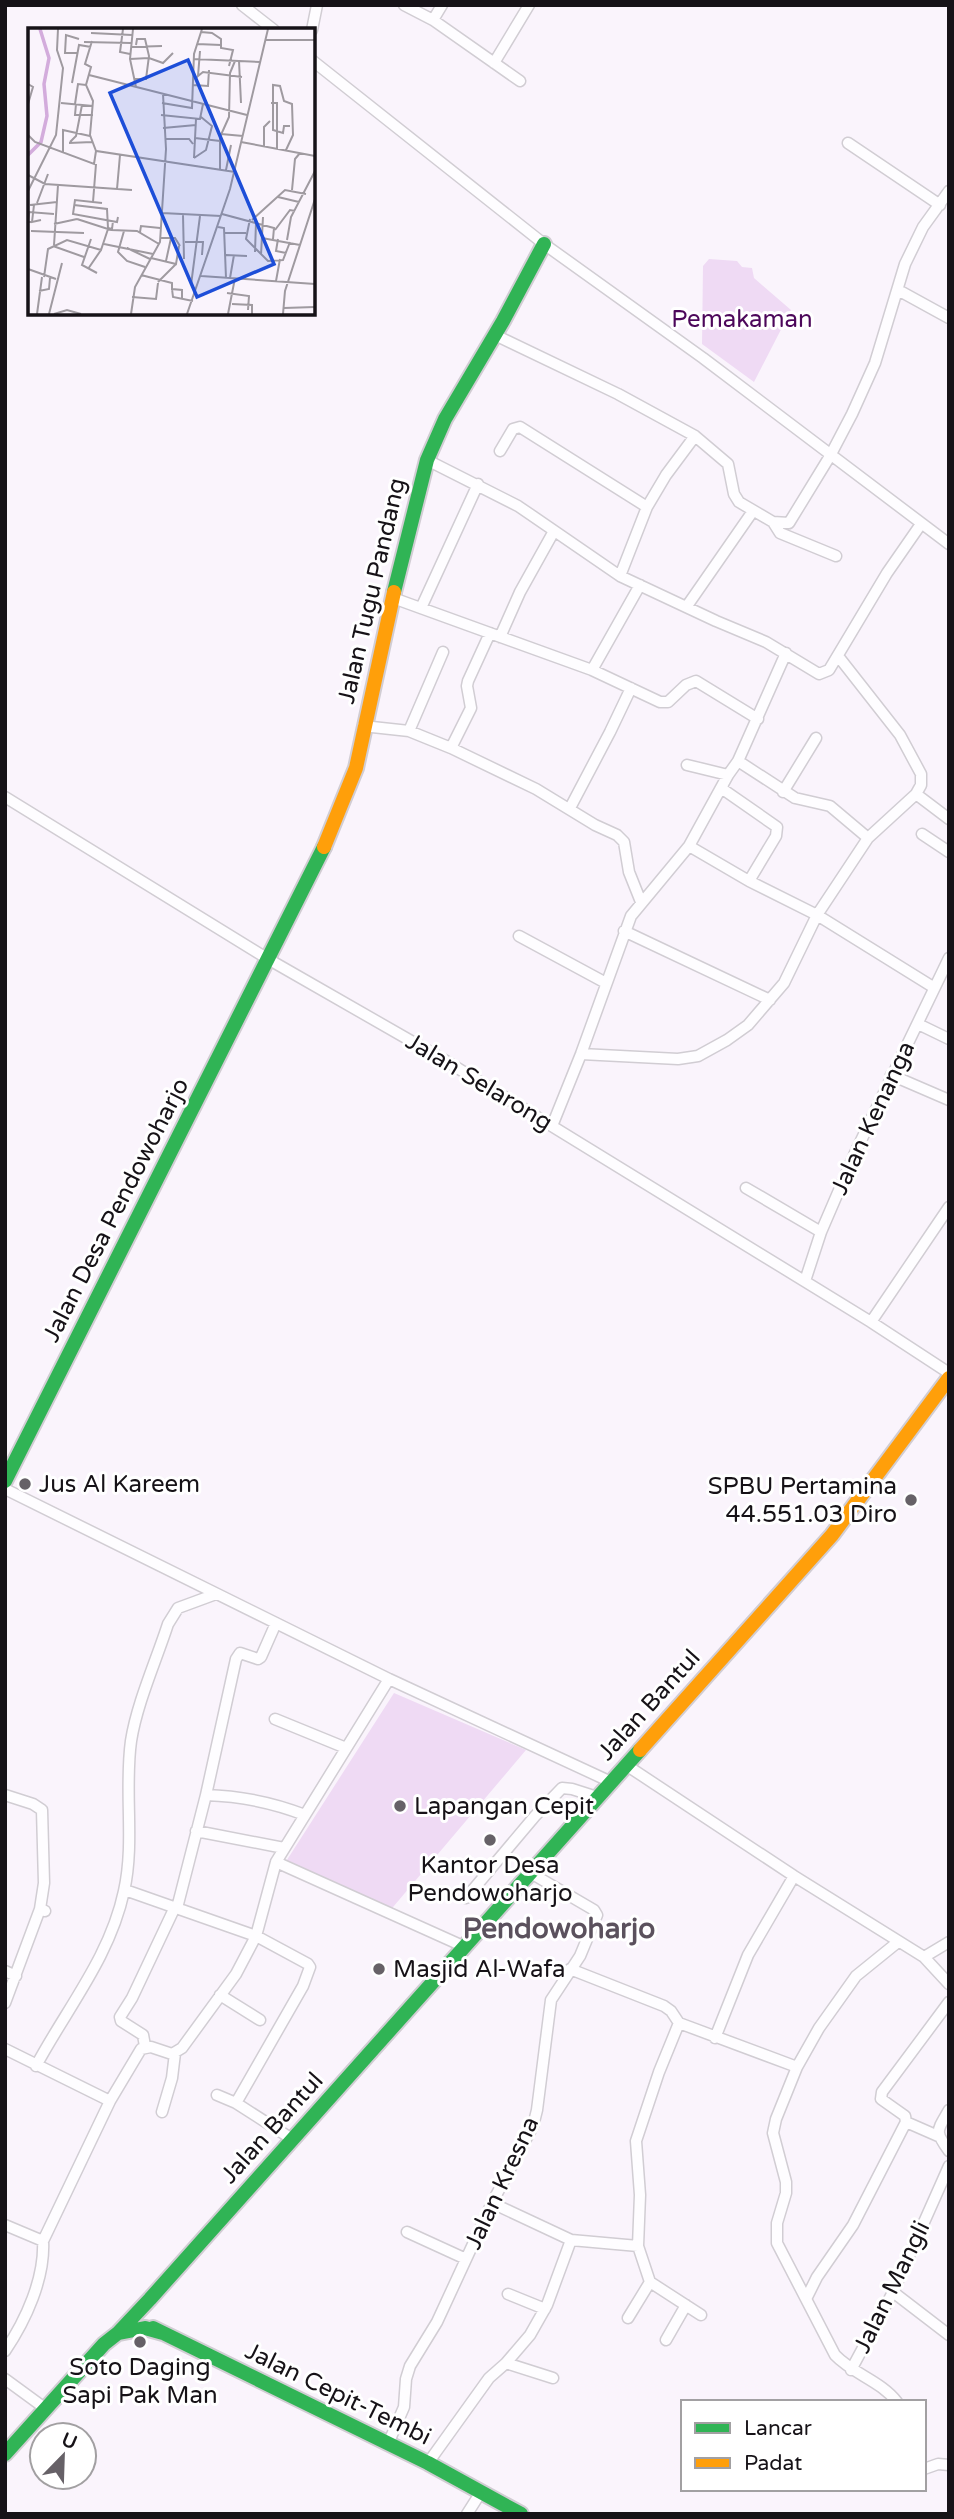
<svg xmlns="http://www.w3.org/2000/svg" width="954" height="2519" font-family="'Varela Round',sans-serif">
	<style>
		.green { fill: #efdaf4 }
		.lines { fill: none; stroke-linecap: round; stroke-linejoin: round }
		.street-casing { stroke: #d1cdd3; stroke-width: 13 }
		.fast-casing { stroke: #d1cdd3; stroke-width: 18 }
		.slow-casing { stroke: #d1cdd3; stroke-width: 18 }
		.street { stroke: #fefdff; stroke-width: 10 }
		.fast { stroke: #30b455; stroke-width: 14 }
		.slow { stroke: #ff9f0a; stroke-width: 14 }
		.poi-dot { fill: #666167; stroke: #fff; stroke-width: 2.5 }
		.labels { text-anchor: middle; dominant-baseline: central; stroke-width: 6; stroke-linejoin: round; paint-order: stroke }
		.park-label { font-size: 24px; fill: #4c075a; stroke: #fff }
		.street-label { font-size: 24px; fill: #161217; stroke: #fff }
		.poi-label { font-size: 24px; fill: #161217; stroke: #fff; text-anchor: start }
		.quarter-label { font-size: 28px; font-weight: bold; fill: #5b515d; stroke: #fff }
		.inset-river { fill: none; stroke: #d3acdc; stroke-width: 3.5 }
		.inset-road { fill: none; stroke: #9f9aa0; stroke-width: 2 }
		.view { fill: #1d4ed8; fill-opacity: 0.15; stroke: #1d4ed8; stroke-width: 3.5 }
		.inset-edge { fill: none; stroke: #161217; stroke-width: 3.5 }
	</style>
	<rect width="100%" height="100%" fill="#faf4fc"/>
	<!-- green -->
	<path class="green" d="M709,259L737,261L742,267L752,268L754,278L791,310L754,382L702,344L703,266Z
		M394,1693L526,1750L388,1913L285,1863Z"/>
	<g class="lines">
		<!-- street casing -->
		<g class="street-casing">
			<path id="street" d="M242,5L274,30
				M404,5L433,20L442,5
				M433,20L520,81
				M312,30L317,5
				M313,61L544,244L703,358L949,544
				M494,63L529,5
				M848,143L940,205
				M898,290L949,318
				M495,335L618,394L695,436L728,464L734,494L739,502L773,522L789,523L830,456L852,414L875,363L905,264L923,227L949,191
				M500,451L513,429L520,427L647,507
				M427,460L518,506L620,576L716,621L766,642L819,674L829,670L887,573L921,524
				M773,522L780,533L836,556
				M620,576L647,507L666,475L695,436
				M393,598L592,670L660,702H668L686,685L696,681L758,719
				M687,606L753,511
				M421,608L478,484
				M500,637L520,592L554,531
				M592,670L640,585
				M363,726L409,731L451,748L536,789L595,825L617,835L624,842L629,872L641,902
				M409,731L443,652
				M451,748L471,708L467,686L468,681L490,633
				M738,761L795,798L830,806L868,838
				M687,765L728,775
				M721,788L777,827L776,836L749,881
				M783,792L816,738
				M916,794L949,819
				M5,797L268,959L446,1061L871,1322L949,1373
				M570,808L610,732L631,688
				M922,834L949,852
				M689,846L749,881L817,915L933,987
				M624,931L770,1000
				M519,936L606,983
				M918,1024L949,1039
				M581,1054L678,1059L698,1056L727,1040L748,1025L784,983L817,915L868,838L916,794L921,785V774L900,735L838,656
				M891,1075L949,1100
				M552,1126L581,1054L631,916L689,846L728,775L738,761L786,653
				M746,1188L821,1232
				M805,1281L821,1232L855,1153L949,958
				M871,1322L949,1207
				M5,1489L389,1679L611,1782
				M275,1719L346,1748
				M626,1765L794,1876L924,1957L949,1984
				M5,1795L33,1804L42,1810L44,1883L40,1909L45,1911
				M206,1795L236,1659L240,1653L258,1659L261,1657L276,1623
				M196,1831L284,1848
				M276,1862L465,1947
				M125,1890L256,1936L308,1964L310,1967L303,1986L236,2103
				M466,1898L535,1816L562,1788L572,1789L597,1797
				M177,1908L206,1795C240,1796 274,1803 305,1815
				M924,1957L949,1942
				M570,1969L664,2006L671,2011L679,2023
				M5,1971L16,1976
				M220,1995L260,2020
				M5,2003L40,1909
				M679,2023L659,2072L636,2141L640,2195L638,2246L650,2282L701,2315
				M679,2023L797,2067
				M715,2038L748,1955L794,1876
				M145,2046L143,2035L121,2021L120,2017L132,1998L175,1907
				M5,2049L110,2101
				M36,2066C67,2008 110,1957 124,1891C135,1842 124,1791 131,1741C137,1703 156,1661 168,1624L178,1608L216,1594
				M217,2095L236,2103L292,2139
				M949,2110C937,2131 934,2131 949,2151
				M162,2112L172,2078L175,2053
				M906,2122L938,2136
				M492,2203L571,2240L638,2246
				M5,2225L43,2241
				M407,2232L466,2259
				M893,2292L949,2335
				M508,2294L545,2309
				M806,2299L817,2277L853,2225L906,2122L905,2116L881,2099L882,2092L949,2002
				M628,2318L650,2282
				M666,2340L686,2305
				M5,2351C26,2320 45,2278 43,2241L110,2101L141,2049L151,2047L172,2054L182,2048L236,1974L256,1936L276,1862L389,1679
				M506,2363L553,2378
				M851,2370L893,2292L949,2166
				M5,2379L46,2409
				M897,2402C881,2381 853,2374 835,2355L777,2243V2223L786,2193V2182L773,2133L776,2119L797,2067L819,2028L856,1976L898,1942
				M388,2444L404,2407L406,2379L410,2366L437,2322L492,2203L533,2126L537,2110L551,2000L580,1956L597,1915L594,1910L529,1872
				M428,2463L489,2378L506,2363L530,2335L547,2305L571,2240
				M924,2469L938,2464L949,2465
				M467,2514L481,2492"/>
		</g>
		<!-- fast casing -->
		<g class="fast-casing">
			<path id="fast" d="M394,592L427,460L445,419L503,321L544,244
				M5,1481L324,847
				M153,2328L428,2463L521,2514
				M119,2333L145,2328L163,2333
				M5,2454L104,2344L118,2333L150,2299L640,1750"/>
		</g>
		<!-- slow casing -->
		<g class="slow-casing">
			<path id="slow" d="M324,847L356,768L394,592
				M640,1750L832,1535L949,1378"/>
		</g>
		<!-- street -->
		<use href="#street" class="street"/>
		<!-- fast -->
		<use href="#fast" class="fast"/>
		<!-- slow -->
		<use href="#slow" class="slow"/>
	</g>
	<!-- markers -->
	<g class="poi-dot">
		<circle cx="25" cy="1484" r="7"/>
		<circle cx="911" cy="1500" r="7"/>
		<circle cx="400" cy="1806" r="7"/>
		<circle cx="490" cy="1840" r="7"/>
		<circle cx="379" cy="1969" r="7"/>
		<circle cx="140" cy="2342" r="7"/>
	</g>
	<g class="labels">
		<!-- park labels -->
		<g class="park-label">
			<text x="742" y="319">Pemakaman</text>
		</g>
		<!-- street labels -->
		<g class="street-label">
			<text transform="translate(372 591) rotate(-77)">Jalan Tugu Pandang</text>
			<text transform="translate(479 1082) rotate(31)">Jalan Selarong</text>
			<text transform="translate(873 1118) rotate(-65)">Jalan Kenanga</text>
			<text transform="translate(116 1210) rotate(-63)">Jalan Desa Pendowoharjo</text>
			<text transform="translate(649 1705) rotate(-48)">Jalan Bantul</text>
			<text transform="translate(272 2128) rotate(-48)">Jalan Bantul</text>
			<text transform="translate(502 2183) rotate(-65)">Jalan Kresna</text>
			<text transform="translate(892 2287) rotate(-64)">Jalan Mangli</text>
			<text transform="translate(338 2394) rotate(26)">Jalan Cepit-Tembi</text>
		</g>
		<!-- poi labels -->
		<g class="poi-label">
			<text x="39" y="1484">Jus Al Kareem</text>
			<text x="897" y="1486" text-anchor="end">SPBU Pertamina<tspan x="897" dy="28">44.551.03 Diro</tspan></text>
			<text x="414" y="1806">Lapangan Cepit</text>
			<text x="490" y="1865" text-anchor="middle">Kantor Desa<tspan x="490" dy="28">Pendowoharjo</tspan></text>
			<text x="393" y="1969">Masjid Al-Wafa</text>
			<text x="140" y="2367" text-anchor="middle">Soto Daging<tspan x="140" dy="28">Sapi Pak Man</tspan></text>
		</g>
		<!-- quarter labels -->
		<g class="quarter-label">
			<text x="559" y="1929">Pendowoharjo</text>
		</g>
	</g>
	<!-- overview -->
	<g transform="translate(28 28)">
		<rect width="287" height="287" fill="#faf4fc"/>
		<path class="inset-river" d="M0,127L13,114L19,88L16,56L21,30L12,1"/>
		<path class="inset-road" d="M95,1L92,24L102,26M105,1L102,31L108,59M173,4L184,5L193,11V20L205,22L201,38M63,5L104,7M237,12H287M64,13L57,36L63,39L58,57L65,73L62,107L68,123M56,14L103,15M169,16L193,17M103,19L134,18M172,23L170,48L175,44L214,49M49,25H37L38,7L51,11M102,31L121,30L135,35L145,25M166,31L232,34M211,33L213,75M61,47L219,87M107,51H118L121,28L117,11H109L108,17M44,55L51,17L63,19M0,56L5,59L0,76M165,57L180,58L181,42M33,75L65,78M134,75L164,80L166,26L174,1M243,75H249V121M47,76L50,56L58,57M48,76L47,87H65M133,87L172,91L175,76M135,100L168,97M193,106L215,108M0,107L7,114L66,136L68,123L207,144M167,110L192,113M137,111H161L165,116M42,114L48,108L54,77M213,114L287,128M41,115L64,114M236,118V99L242,93M258,122L265,107L264,76L256,73L252,58L245,57V102L255,105L256,98H262M35,125V102L62,108M166,130L178,122L184,98L173,89M166,130L168,91M192,141V109L201,89L202,45L207,33M198,142L203,117M0,147L17,156L104,162M89,161L92,127M264,162L267,131L272,125M0,163L28,107L35,40L29,22L30,1M250,169L271,174M65,174L68,136M9,175L20,146M74,175L47,172L45,186L89,194L90,189M2,177L29,174M6,177L4,194L13,192M46,177L79,181L80,200L84,201L85,193M134,185L193,188M194,186L246,200L245,211M155,187L156,231M49,191L83,202L109,203L131,216M222,191L218,211L240,233L255,232L262,214M224,192L257,162L278,166M4,194H0L1,184L26,186M26,196L49,191M190,199L196,200L198,250M247,202L262,182L267,183M3,203L56,205M96,203L90,224L99,233L117,239M112,204L113,198L132,200M196,205H218M132,210H147L152,218M234,210L272,217M63,211L54,237L69,245M250,211L248,223L258,225M259,212L263,189L287,143M157,214H175L174,227M76,216L125,226M26,217L30,157M25,218L56,229M99,220L122,231M227,224L228,194M198,227L219,228M233,227L235,189M123,230L148,236L151,218M138,233L143,210M0,241L28,251M60,241L73,222M113,247L144,255V261L154,262V271M173,248L287,256M16,249L20,221L39,212L73,222L80,201M202,250L206,227M248,253L252,231M130,254L148,236M163,257L172,188M144,261L145,269L165,273M11,263L21,261L22,250M199,265L221,268L220,282M104,269L128,271L130,255M204,276L224,277V286M256,280L287,279M9,286L14,249M21,286L34,235M26,286L39,282L53,286M103,286L107,259L132,214L138,121L135,66M159,286L202,161L240,1M200,286L207,250M255,286L257,263L287,171"/>
		<path class="view" d="M160,32L246,236L169,269L82,65Z"/>
		<rect width="287" height="287" class="inset-edge"/>
	</g>
	<!-- border -->
	<rect width="954" height="2519" fill="none" stroke="#161217" stroke-width="14"/>
	<!-- legend -->
	<rect x="681" y="2400" width="245" height="91" fill="#ffffff" stroke="#a2a0a2" stroke-width="2"/>
	<rect x="695" y="2423" width="35" height="10" fill="#30b455" stroke="#a2a0a2" stroke-width="2"/>
	<text x="744" y="2435" font-size="21" fill="#161217">Lancar</text>
	<rect x="695" y="2458" width="35" height="10" fill="#ff9f0a" stroke="#a2a0a2" stroke-width="2"/>
	<text x="744" y="2470" font-size="21" fill="#161217">Padat</text>
	<!-- north arrow -->
	<g transform="translate(63 2456) rotate(23)"><circle r="33" fill="#ffffff" stroke="#a2a0a2" stroke-width="2"/>
	<path d="M0-5L12 26L0 18L-12 26Z" fill="#666167"/>
	<text y="-10" font-size="19" font-weight="bold" text-anchor="middle" fill="#161217">U</text>
	</g>
</svg>
